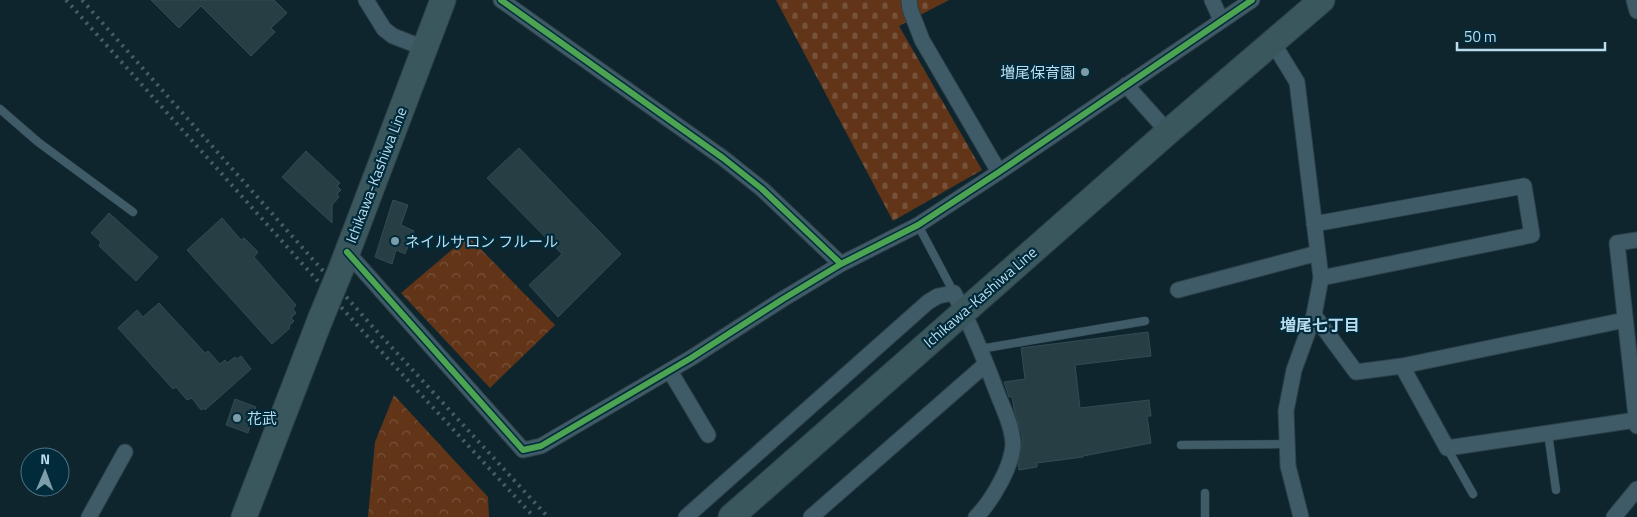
<svg xmlns="http://www.w3.org/2000/svg" width="1637" height="517" font-family="'Titillium Web','Noto Sans JP',sans-serif">
	<style>
		.forest { fill: url(#forest-crowns) }
		.cemetery { fill: url(#cemetery-stones) }
		.building { fill: #273e44; stroke: #324c53 }
		.lines { fill: none; stroke-linecap: round; stroke-linejoin: round }
		.lane-casing { stroke: #2e4048; stroke-width: 9 }
		.street-casing { stroke: #2e4048; stroke-width: 17 }
		.primary-casing { stroke: #2e4048; stroke-width: 27 }
		.lane { stroke: #3f5b67; stroke-width: 8 }
		.street { stroke: #3f5b67; stroke-width: 15 }
		.primary { stroke: #39575d; stroke-width: 25 }
		.rail { stroke: #455c65; stroke-width: 4; stroke-dasharray: 2.5 5; stroke-linecap: butt }
		.primary-bridge-casing { stroke: #2e4048; stroke-width: 27; stroke-linecap: butt }
		.primary-bridge { stroke: #39575d; stroke-width: 25 }
		.cycleway-casing { stroke: #012b3b; stroke-width: 9 }
		.cycleway { stroke: #4ca352; stroke-width: 6 }
		.poi-dot { fill: #7e9dab; stroke: #012b3b; stroke-width: 2 }
		.labels { text-anchor: middle; dominant-baseline: central; stroke-width: 4.5; stroke-linejoin: round; paint-order: stroke }
		.poi-label { font-size: 15px; fill: #baddee; stroke: #012b3b; text-anchor: start }
		.street-label { font-size: 15px; fill: #baddee; stroke: #012b3b }
		.neighbourhood-label { font-size: 16px; font-weight: bold; fill: #baddee; stroke: #012b3b }
	</style>
	<defs>
		<pattern id="forest-crowns" width="20" height="18" patternUnits="userSpaceOnUse" patternTransform="scale(1.25)"><rect width="20" height="18" fill="#623518"/><path d="M2 6a3 3 0 1 1 6 0M12 15a3 3 0 1 1 6 0" fill="none" stroke="#76523a"/></pattern>
		<pattern id="cemetery-stones" width="16" height="16" patternUnits="userSpaceOnUse" patternTransform="scale(1.25)"><rect width="16" height="16" fill="#623518"/><path d="M2 7V4a2 2 0 0 1 4 0v3zM10 15v-3a2 2 0 0 1 4 0v3z" fill="#76523a"/></pattern>
	</defs>
	<rect width="100%" height="100%" fill="#0e252e"/>
	<!-- forest -->
	<path class="forest" d="M468,236L555,325L490,388L401,293Z
		M394,395L488,497L489,517H368L375,442Z"/>
	<!-- cemetery -->
	<path class="cemetery" d="M776,0H949L899,26L982,170L893,221Z"/>
	<!-- building -->
	<path class="building" d="M151,0H274L287,13L271,28L275,32L251,56L201,6L179,28Z
		M519,148L621,254L558,317L529,285L562,254L487,178Z
		M306,151L340,183L337,186L341,190L337,194L339,197L332,205V223L282,177Z
		M393,200L408,205L401,225L414,231L405,254L396,250L392,264L375,257Z
		M109,213L158,257L136,281L99,246L101,242L91,233Z
		M222,218L241,240L244,238L258,252L254,257L296,305L293,309L296,313L291,318L294,321L289,326L290,328L272,344L187,250Z
		M159,303L205,353L208,351L220,364L225,360L227,363L235,357L237,359L241,356L251,369L205,410L204,408L201,410L192,398L187,400L176,387L173,389L118,328L137,310L143,317Z
		M1148,332L1151,356L1075,365L1080,408L1149,400L1151,416H1147L1151,443L1083,456V457L1037,463V467L1019,470L1018,464L1022,444V435L1014,409L1012,397H1009L1004,382L1025,379L1021,348Z
		M235,399L256,407L248,433L226,425Z"/>
	<g class="lines">
		<!-- lane casing -->
		<g class="lane-casing">
			<path id="lane" d="M0,109L38,142L133,212
				M918,225L954,293
				M980,349L1145,321
				M1548,433L1556,490
				M1181,445L1287,444
				M1447,448L1473,494
				M1205,493V517"/>
		</g>
		<!-- street casing -->
		<g class="street-casing">
			<path id="street" d="M366,0L384,29L393,36L424,48
				M501,0L723,158L762,189L841,264L918,225L999,172L1252,0
				M909,0L910,9L922,40L999,172
				M1212,0L1221,20
				M1634,0L1637,11
				M1273,43L1297,82L1321,278L1314,315L1294,370L1286,411L1288,466L1301,517
				M1126,85L1168,132
				M1314,224L1524,186L1532,235L1321,278
				M1637,240L1617,243L1637,426
				M347,252L523,450L541,446L691,358L783,299L841,264
				M1178,290L1318,253
				M1314,315L1356,372L1402,366L1625,320
				M1402,366L1447,448L1636,420
				M670,371L708,435
				M89,517L125,452
				M686,517L928,302L938,296L954,293C971,326 985,360 998,395C1004,410 1012,426 1013,443C1013,465 992,501 976,517
				M811,517L986,364
				M1614,517L1637,489"/>
		</g>
		<!-- primary casing -->
		<g class="primary-casing">
			<path id="primary" d="M341,269L443,0
				M244,517L320,320
				M731,517L1168,132L1322,0"/>
		</g>
		<!-- lane -->
		<use href="#lane" class="lane"/>
		<!-- street -->
		<use href="#street" class="street"/>
		<!-- primary -->
		<use href="#primary" class="primary"/>
		<!-- rail -->
		<path class="rail" d="M66,0L367,336L534,517
			M82,0L373,327L548,517"/>
		<!-- primary-bridge casing -->
		<g class="primary-bridge-casing">
			<path id="primary-bridge" d="M320,320L341,269"/>
		</g>
		<!-- primary-bridge -->
		<use href="#primary-bridge" class="primary-bridge"/>
		<!-- cycleway casing -->
		<g class="cycleway-casing">
			<path id="cycleway" d="M501,0L723,158L762,189L841,264L918,225L999,172L1252,0
				M347,252L523,450L541,446L691,358L783,299L841,264"/>
		</g>
		<!-- cycleway -->
		<use href="#cycleway" class="cycleway"/>
	</g>
	<!-- markers -->
	<g class="poi-dot">
		<circle cx="1085" cy="72" r="5"/>
		<circle cx="395" cy="241" r="5"/>
		<circle cx="237" cy="418" r="5"/>
	</g>
	<g class="labels">
		<!-- poi labels -->
		<g class="poi-label">
			<text x="1075" y="72" text-anchor="end">増尾保育園</text>
			<text x="405" y="241">ネイルサロン フルール</text>
			<text x="247" y="418">花武</text>
		</g>
		<!-- street labels -->
		<g class="street-label">
			<text transform="translate(376 175) rotate(-69)">Ichikawa-Kashiwa Line</text>
			<text transform="translate(980 297) rotate(-41)">Ichikawa-Kashiwa Line</text>
		</g>
		<!-- neighbourhood labels -->
		<g class="neighbourhood-label">
			<text x="1320" y="325">増尾七丁目</text>
		</g>
	</g>
	<!-- north arrow -->
	<g transform="translate(45 472) rotate(1)"><circle r="24" fill="#012b3b" stroke="#4b7283"/>
	<path d="M0-4L9 19L0 12L-9 19Z" fill="#7e9dab"/>
	<text y="-8" font-size="14" font-weight="bold" text-anchor="middle" fill="#baddee">N</text>
	</g>
	<!-- scale -->
	<path d="M1457 42v8h148v-8" fill="none" stroke="#baddee" stroke-width="2.5"/>
	<text x="1464" y="42" font-size="15" fill="#baddee" stroke="#012b3b" stroke-width="4" paint-order="stroke">50 m</text>
</svg>
